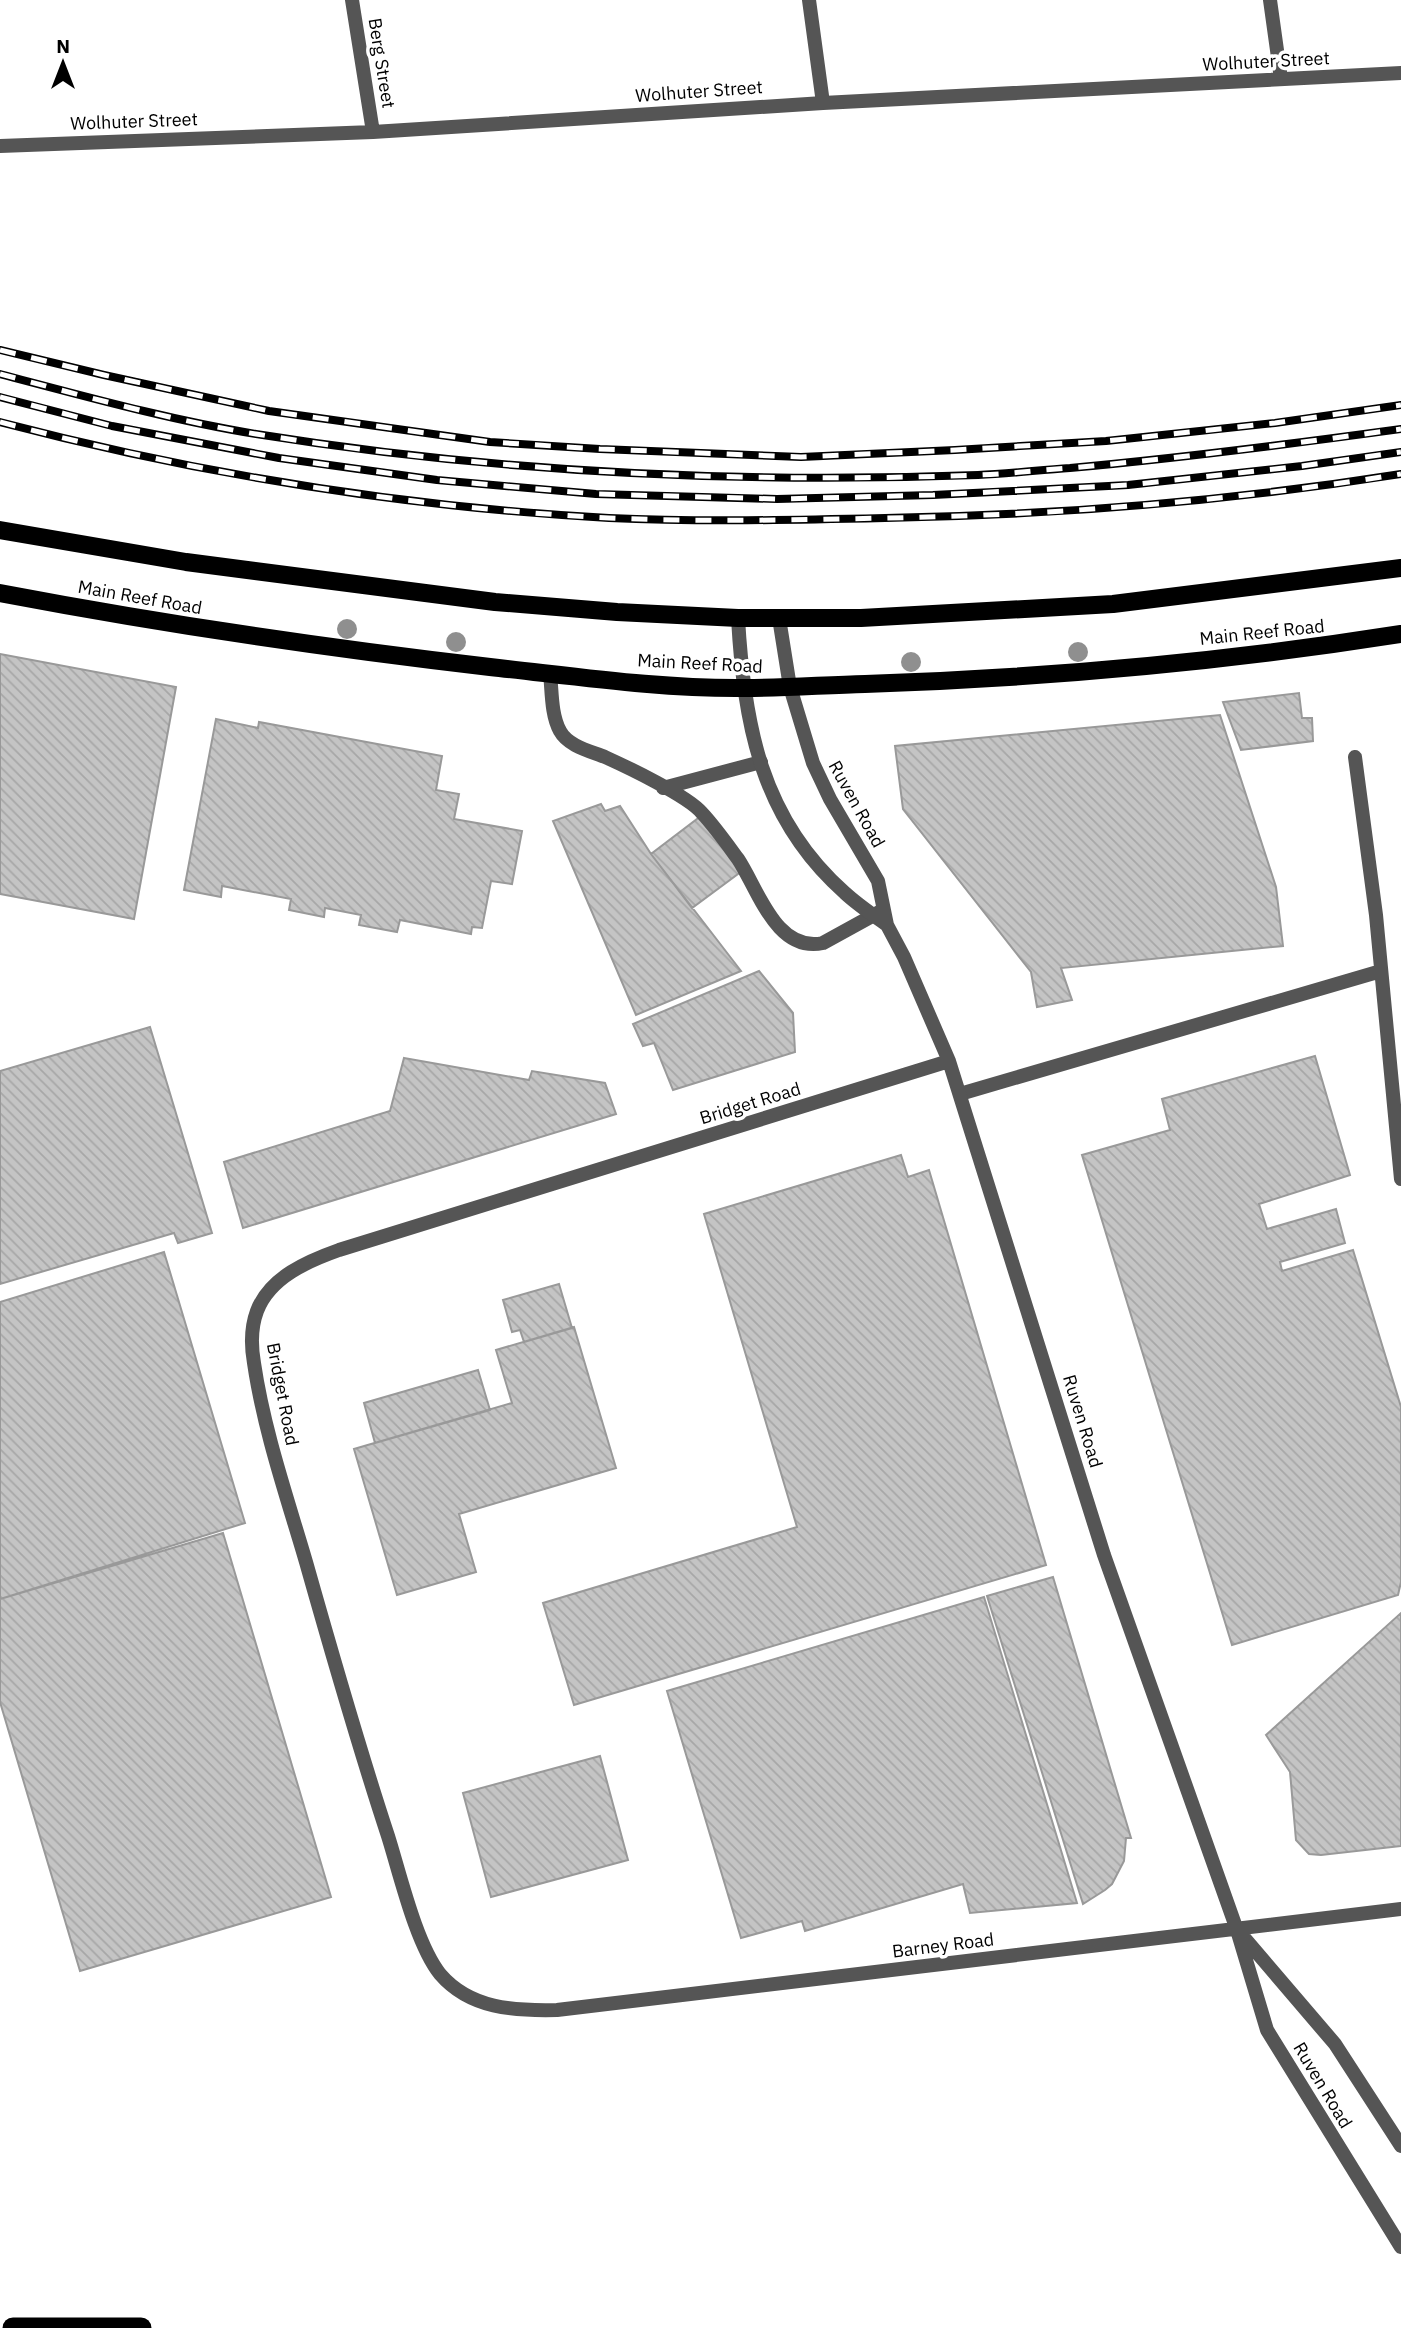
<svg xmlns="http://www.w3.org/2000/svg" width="1401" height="2328" font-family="'IBM Plex Sans',sans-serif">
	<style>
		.building { fill: url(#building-back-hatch); stroke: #999; stroke-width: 2 }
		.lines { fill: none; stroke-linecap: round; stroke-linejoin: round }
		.lane { stroke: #555; stroke-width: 14 }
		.street { stroke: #555; stroke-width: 14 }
		.primary { stroke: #000; stroke-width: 18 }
		.highway { stroke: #000; stroke-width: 21 }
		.rail-casing { stroke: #000; stroke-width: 8 }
		.rail { stroke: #fff; stroke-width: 5; stroke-dasharray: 16; stroke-linecap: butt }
		.tree { fill: #8f8f8f }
		.labels { text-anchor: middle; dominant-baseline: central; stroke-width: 7; stroke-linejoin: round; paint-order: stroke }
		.street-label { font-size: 18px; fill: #000; stroke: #fff }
	</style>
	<defs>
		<pattern id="building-back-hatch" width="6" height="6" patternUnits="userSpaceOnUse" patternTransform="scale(1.75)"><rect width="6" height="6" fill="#c4c4c4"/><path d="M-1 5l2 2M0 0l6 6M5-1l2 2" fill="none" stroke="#a7a7a7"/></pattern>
	</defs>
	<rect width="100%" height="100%" fill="#fff"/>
	<!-- building -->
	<path class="building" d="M0,654L176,687L134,919L0,894Z
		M1299,693L1302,718H1312L1313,741L1241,750L1223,702Z
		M1220,715L1276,887L1283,946L1061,968L1072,1000L1037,1007L1031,972L903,809L895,746Z
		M216,719L258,728L259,722L442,756L436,790L459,794L454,819L522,831L512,884L491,881L482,928L472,927L471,934L400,920L397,932L359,925L361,915L325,908L324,917L289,910L291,899L222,886L221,897L184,890Z
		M601,804L605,811L620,806L651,854L741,971L636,1015L553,821Z
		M701,816L742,871L692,908L651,854Z
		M759,971L793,1013L795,1052L673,1090L654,1043L643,1046L633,1024Z
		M150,1027L212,1233L178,1243L174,1233L0,1284V1071Z
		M1315,1056L1350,1175L1259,1204L1267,1229L1336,1209L1345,1243L1280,1262L1282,1271L1353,1250L1401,1407V1582L1398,1595L1232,1645L1082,1155L1170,1130L1162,1099Z
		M404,1058L529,1080L532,1071L605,1083L616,1114L243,1228L224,1162L390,1111Z
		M901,1155L908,1177L929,1170L1046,1565L574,1705L543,1603L797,1527L704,1214Z
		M164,1252L245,1523L0,1599V1302Z
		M559,1284L572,1328L524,1342L520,1330L512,1332L503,1300Z
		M574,1327L616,1468L459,1514L476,1572L397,1595L354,1449L512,1403L496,1350Z
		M478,1370L490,1410L375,1443L364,1403Z
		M223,1533L331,1897L80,1971L0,1702V1599Z
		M1053,1577L1131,1838H1126L1124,1861L1112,1884L1105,1890L1083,1904L987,1596Z
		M984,1597L1077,1903L970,1913L963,1884L805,1931L802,1921L741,1938L667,1691Z
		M1401,1613V1846L1321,1855L1309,1854L1296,1840L1290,1772L1266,1735Z
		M600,1756L628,1860L491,1897L463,1793Z"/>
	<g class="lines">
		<!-- lane -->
		<path class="lane" d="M550,673C552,691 551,715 560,731C568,746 590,751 605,757C627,767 688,796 702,813C715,827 727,844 738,859C758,889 776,953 823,943L883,910
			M1355,757L1376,915L1401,1179
			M663,788L761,762
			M960,1094L1381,971"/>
		<!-- street -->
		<path class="street" d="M352,0L373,132
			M809,0L823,103
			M1270,0L1281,79
			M0,146L373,132L823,103L1401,73
			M738,618C744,724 761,819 845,893C858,905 873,915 887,925
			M779,618L790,687L813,763L830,799L878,881L887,925L904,957L949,1061L1104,1555L1237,1930L1267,2030L1401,2247
			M949,1061L339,1250C308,1261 270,1277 257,1311C251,1327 251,1346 254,1363C264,1431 287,1497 306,1562C332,1654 358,1745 388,1836C400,1874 416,1944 440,1974C470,2009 514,2011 557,2010L1401,1909
			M1241,1934L1335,2044L1401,2146"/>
		<!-- primary -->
		<path class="primary" d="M0,530L186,562L495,602L617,612L738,618H861L1113,604L1401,568
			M0,593C163,624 326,648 490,667C574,676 660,689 745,688C785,688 825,685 865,684C1044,678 1224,662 1401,634"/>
		<!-- highway -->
		<path class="highway" d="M13,2328H141"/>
		<!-- rail casing -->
		<g class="rail-casing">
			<path id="rail" d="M0,350L104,375L269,411L490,442L600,449L801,457L955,450L1106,441L1275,423L1401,405
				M0,374C84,396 170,420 256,434C494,472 736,484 978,475C1008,474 1039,470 1070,468C1181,458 1291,444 1401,429
				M0,397L112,426L279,458L437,480L596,494L777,499L933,495L1128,485L1302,466L1401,452
				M0,422C199,474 403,507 609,518C701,522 793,520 885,518C1058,515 1230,501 1401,474"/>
		</g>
		<!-- rail -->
		<use href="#rail" class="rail"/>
	</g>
	<!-- trees -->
	<g class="tree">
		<circle cx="347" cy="629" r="10"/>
		<circle cx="456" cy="642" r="10"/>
		<circle cx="1078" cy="652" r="10"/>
		<circle cx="911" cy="662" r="10"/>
	</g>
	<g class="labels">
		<!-- street labels -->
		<g class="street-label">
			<text transform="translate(1266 61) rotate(-3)">Wolhuter Street</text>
			<text transform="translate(382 63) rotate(81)">Berg Street</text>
			<text transform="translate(699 91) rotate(-4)">Wolhuter Street</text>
			<text transform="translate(134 121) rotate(-2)">Wolhuter Street</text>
			<text transform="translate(140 597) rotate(10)">Main Reef Road</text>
			<text transform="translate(1262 632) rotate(-6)">Main Reef Road</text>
			<text transform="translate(700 663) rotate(3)">Main Reef Road</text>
			<text transform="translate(857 804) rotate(61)">Ruven Road</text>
			<text transform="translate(750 1103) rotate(-17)">Bridget Road</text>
			<text transform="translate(283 1394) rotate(79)">Bridget Road</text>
			<text transform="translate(1083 1421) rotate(73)">Ruven Road</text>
			<text transform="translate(943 1945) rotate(-7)">Barney Road</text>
			<text transform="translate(1323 2085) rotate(59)">Ruven Road</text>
		</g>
	</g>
	<!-- north arrow -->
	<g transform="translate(63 63)" stroke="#ffffff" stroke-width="5" paint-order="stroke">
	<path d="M0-5L12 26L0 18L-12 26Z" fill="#000000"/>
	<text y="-10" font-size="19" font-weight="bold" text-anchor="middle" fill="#000000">N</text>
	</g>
</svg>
